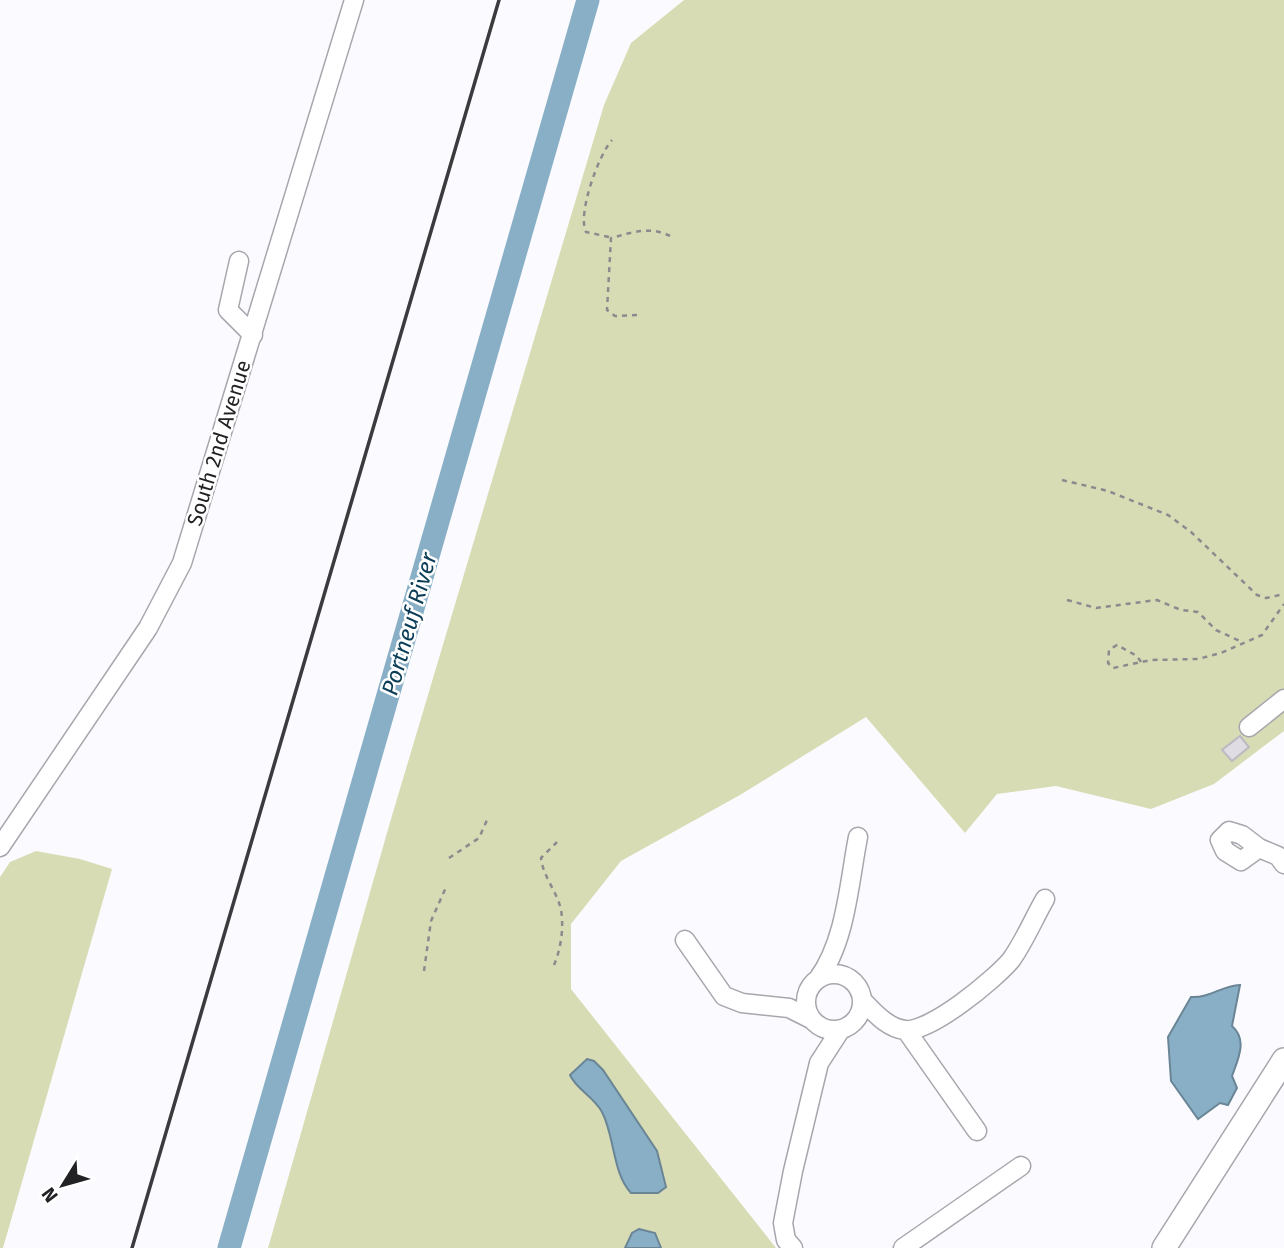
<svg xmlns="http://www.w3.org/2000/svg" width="1284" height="1248" font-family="'Fira Sans',sans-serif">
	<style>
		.green { fill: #d8dcb5 }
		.water { fill: #89afc6; stroke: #6a8595; stroke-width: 2 }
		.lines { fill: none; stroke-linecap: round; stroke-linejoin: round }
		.river { stroke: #89afc6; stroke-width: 23 }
		.building { fill: #dfdce4; stroke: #bcbac1; stroke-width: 2 }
		.minor-casing { stroke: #a7a6ad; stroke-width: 21 }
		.major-casing { stroke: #a7a6ad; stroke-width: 26 }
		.path { stroke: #8b8b8e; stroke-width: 2.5; stroke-dasharray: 5 5; stroke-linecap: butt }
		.minor { stroke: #fff; stroke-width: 18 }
		.major { stroke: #fff; stroke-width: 23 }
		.rail { stroke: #3b3b3d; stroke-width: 3.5 }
		.labels { text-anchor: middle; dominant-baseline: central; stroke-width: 5; stroke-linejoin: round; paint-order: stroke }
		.street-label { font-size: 21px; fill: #222224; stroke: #fff }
		.water-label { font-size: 23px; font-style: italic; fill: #0b3d56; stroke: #fff }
	</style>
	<rect width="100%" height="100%" fill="#fbfbff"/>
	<!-- green -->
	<path class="green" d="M684,0H1284V731L1214,784L1151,809L1056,786L997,794L965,833L866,717L740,795L621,861L571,924V989L776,1248H268L391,819L604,105L631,43Z
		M36,851L80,859L112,869L3,1248H0V877L10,862Z"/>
	<!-- water -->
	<path class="water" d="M1240,985L1232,1026C1248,1040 1238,1059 1232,1076L1237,1088L1228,1105L1220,1103L1198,1119L1171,1081L1168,1037L1191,997C1210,998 1221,986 1240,985Z
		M587,1059L594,1061L603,1070L657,1151L666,1187L658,1193H631C612,1172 615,1137 602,1112C594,1097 576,1089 570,1075Z
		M639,1229L655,1233L661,1248H625L632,1233Z"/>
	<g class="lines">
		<!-- river -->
		<path class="river" d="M229,1248L588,0"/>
	</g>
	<!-- building -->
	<path class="building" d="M1240,736L1249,747L1232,761L1222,750Z"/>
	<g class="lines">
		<!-- minor casing -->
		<g class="minor-casing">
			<path id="minor" d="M239,261L228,310L253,335
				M1249,727L1284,699
				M1229,831L1242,835L1259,848L1241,861L1225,851L1220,840Z
				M0,847L148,628L182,563L354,0
				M1259,848L1278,856L1284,864
				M685,940L724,996L742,1003L789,1008L811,1019
				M806 1002a28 28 0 1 1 56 0a28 28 0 1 1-56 0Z
				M818,979C846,941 849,883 858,837
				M862,1000C874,1012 887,1028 905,1030C930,1033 995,979 1011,960C1024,942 1034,918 1045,899
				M906,1030L977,1131
				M793,1248L786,1240L783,1223L793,1171L819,1063L841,1029
				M903,1248L1021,1166"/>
		</g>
		<!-- major casing -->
		<g class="major-casing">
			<path id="major" d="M1164,1248L1284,1060"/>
		</g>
		<!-- path -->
		<path class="path" d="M609,237L586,232C577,214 599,154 612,140
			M637,315L615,316L607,310L611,238C634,232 651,225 674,238
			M1062,480L1108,491L1168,515L1191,532L1257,595L1266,598L1284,594
			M1067,600L1096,608L1157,600L1181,610L1198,612L1216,630L1242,642
			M1141,662L1137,656L1117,645L1109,650L1108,663L1113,668L1151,660L1198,659L1221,653L1262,635L1284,604
			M449,858L479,838L487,820
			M554,965C561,949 564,927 561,910C557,891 543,877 541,858L557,842
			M424,971L431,921L447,885"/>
		<!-- minor -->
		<use href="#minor" class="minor"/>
		<!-- major -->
		<use href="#major" class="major"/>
		<!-- rail -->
		<path class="rail" d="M132,1248L499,0"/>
	</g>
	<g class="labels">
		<!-- street labels -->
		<g class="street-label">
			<text transform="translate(219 443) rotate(-73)">South 2nd Avenue</text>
		</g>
		<!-- water labels -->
		<g class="water-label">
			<text transform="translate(409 624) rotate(-74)">Portneuf River</text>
		</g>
	</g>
	<!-- north arrow -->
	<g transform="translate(63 1185) rotate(233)" stroke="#ffffff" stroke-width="5" paint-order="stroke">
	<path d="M0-5L12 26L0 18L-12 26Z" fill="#222224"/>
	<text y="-10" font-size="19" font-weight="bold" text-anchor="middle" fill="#222224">N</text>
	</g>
</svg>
